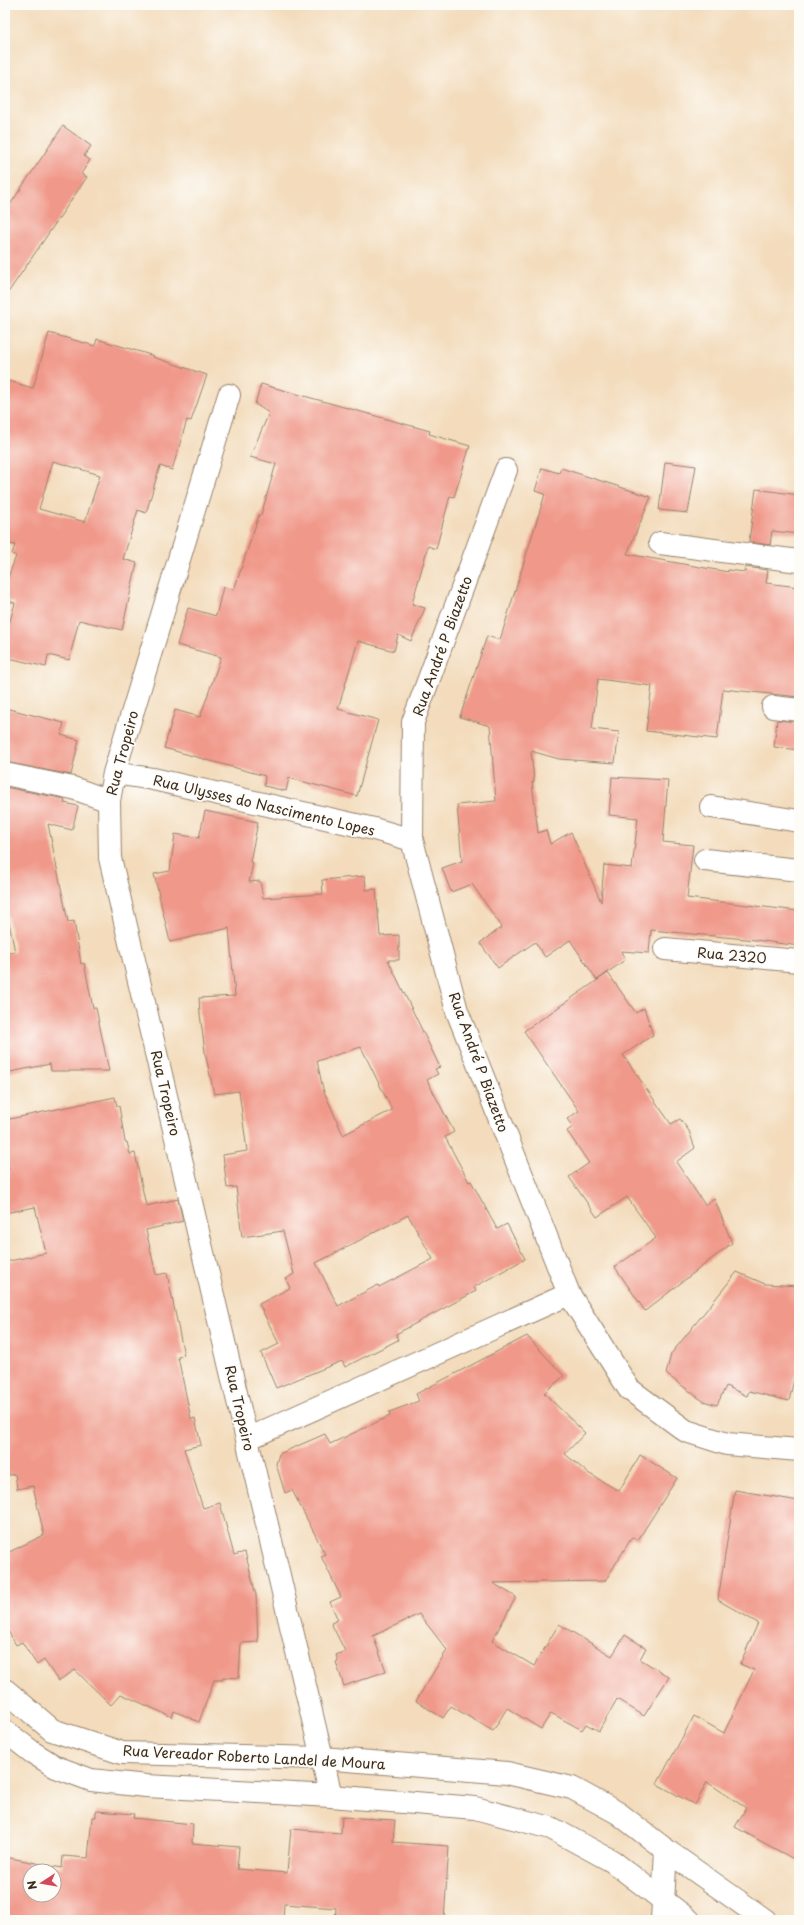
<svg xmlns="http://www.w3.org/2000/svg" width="804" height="1925" font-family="'Playpen Sans',sans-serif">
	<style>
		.building { fill: #f09889; fill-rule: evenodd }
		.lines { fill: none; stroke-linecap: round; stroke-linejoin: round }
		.minor-casing { stroke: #97826c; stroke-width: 24 }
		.tertiary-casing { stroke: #97826c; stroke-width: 24 }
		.minor { stroke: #fff; stroke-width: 22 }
		.tertiary { stroke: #fff; stroke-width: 22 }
		.labels { text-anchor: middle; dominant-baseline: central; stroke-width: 3.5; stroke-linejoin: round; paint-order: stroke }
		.street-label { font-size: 14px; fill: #3b2a1e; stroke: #fdfcf7 }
	</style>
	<rect width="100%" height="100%" fill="#fdfcf7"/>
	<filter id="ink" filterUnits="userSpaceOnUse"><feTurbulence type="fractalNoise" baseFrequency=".025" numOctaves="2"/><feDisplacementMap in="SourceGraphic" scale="8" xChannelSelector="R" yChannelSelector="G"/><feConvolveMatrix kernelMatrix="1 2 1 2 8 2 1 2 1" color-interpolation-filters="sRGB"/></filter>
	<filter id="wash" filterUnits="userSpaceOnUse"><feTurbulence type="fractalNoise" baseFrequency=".012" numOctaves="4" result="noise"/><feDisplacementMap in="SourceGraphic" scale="16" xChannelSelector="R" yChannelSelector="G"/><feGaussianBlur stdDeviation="0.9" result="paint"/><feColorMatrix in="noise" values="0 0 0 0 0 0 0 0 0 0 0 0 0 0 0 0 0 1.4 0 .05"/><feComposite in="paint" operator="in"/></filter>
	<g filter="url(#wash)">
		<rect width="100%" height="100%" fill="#f3dbbb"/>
		<g id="blocks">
			<!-- building -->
			<path class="building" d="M63,126L91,146L84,156L90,160L81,174L87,177L5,297V212Z
				M49,333L95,346L97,339L154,356L153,357L207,375L191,421L187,420L172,470L160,466L146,513L138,510L123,559L137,563L122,630L79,620L69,660L48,655L46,667L5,657V638L15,603L5,600V586L16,556L12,554L15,545L5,543V380L33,388ZM53,461L100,475L85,522L39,509Z
				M261,384L430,431L429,434L470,446L454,497L450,496L436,549L428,546L412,604L425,608L411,641L398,635L394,651L358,641L338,709L378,720L357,796L289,778L286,791L264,786L265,776L164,748L175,710L200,717L221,657L177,645L188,608L216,616L223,587L234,590L259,515H261L276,464L250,457L269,413L255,404Z
				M665,462L696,466L688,513L659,510Z
				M542,468L559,473L561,468L651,497L627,554L728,572V570L745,572V567L768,570L766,583L799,587V697L723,689L717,739L646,731L652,686L598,679L592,729L619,732L615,763L559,759L531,751L534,782H532L538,833L546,830L550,844L571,832L601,902L604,865L632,868L638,818L609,815L612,777L668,780L663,842L693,845L687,898L799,911V946L756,940L651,930L649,953L621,951L625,960L597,980L570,940L545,957L535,942L498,968L480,943L502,927L472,884L451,892L442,868L462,861L457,805L496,801L490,726L460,717L487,636L500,640L545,494L535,491Z
				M756,489L799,495V534L772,531L770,545L749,542Z
				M5,708L64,723L61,735L79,740L71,775L5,762Z
				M777,720L799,722V750L774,747Z
				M5,787L65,799L64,803L78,806L72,830L48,824L68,922L74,921L81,964L84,963L93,1008H96L109,1071H51L50,1064L5,1073V954L15,952L5,903Z
				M205,811L258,822L250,862L253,863L249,882L260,881L263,898L323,894L322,880L365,876L366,890L376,889L380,936L399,935V960H388L440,1067L435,1069L438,1074L427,1080L454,1132L445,1137L469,1182L471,1181L497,1229L507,1224L525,1259L474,1287L476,1291L396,1334L398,1340L345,1367L342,1361L276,1388L261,1353L279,1344L259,1304L290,1288L286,1279L294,1274L283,1231L242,1237L236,1187L227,1188L223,1155L247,1151L239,1091L214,1094L205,1052L200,1014L199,998L235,996L229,928L170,942L154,874L170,871L175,834L199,838ZM361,1047L392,1110L343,1135L323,1089L317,1061ZM408,1215L433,1259L379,1287L378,1285L338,1306L316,1263Z
				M608,973L636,1013L644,1008L653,1035L623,1055L671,1124L680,1119L689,1131L695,1148L676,1162L705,1205L714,1198L732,1243L645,1311L615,1267L656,1238L627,1197L597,1217L569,1177L589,1163L567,1131L573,1127L567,1119L579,1111L524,1031Z
				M115,1097L117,1106H119L125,1142H127L130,1154L135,1153L146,1206L178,1199L183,1221L146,1230L156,1275L167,1273L184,1355L178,1357L191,1419L195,1418L201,1445L184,1449L203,1508L220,1503L234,1555L245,1552L256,1595L258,1642L241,1643L239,1678L223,1677L222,1680H214L199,1722L174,1711L172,1717L121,1694L111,1705L75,1670L58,1681L44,1660L37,1665L22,1642L16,1645L5,1625V1554L44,1535L33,1486L17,1489L15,1474L5,1476V1262L46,1253L35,1207L5,1213V1170L9,1169L5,1145V1120Z
				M737,1272L765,1284L799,1286V1376L795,1375L789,1401L749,1391L747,1396L726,1386L717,1405L703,1401L666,1374L671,1354Z
				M527,1336L564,1376L544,1393L585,1433L565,1454L588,1473L619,1491L640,1455L677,1478L638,1540L632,1537L605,1581L493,1583L516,1597L492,1641L534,1666L559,1624L612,1656L625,1635L646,1648L640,1659L669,1677L644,1716L617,1699L599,1731L586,1724L582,1730L551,1713L541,1729L507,1708L493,1731L451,1706L443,1718L416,1701L447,1650L419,1614L373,1636L386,1671L344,1686L336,1662L338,1661L336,1655L345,1651L331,1623L338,1620L330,1602L341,1597L321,1556L325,1554L292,1490L285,1493L276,1464L279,1454L325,1434L330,1444L390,1416L389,1412L419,1401L416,1394Z
				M735,1490L799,1501V1862L735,1827L746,1808L707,1782L695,1805L657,1784L694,1716L724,1733L754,1670L740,1664L758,1623L718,1600Z
				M96,1811L134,1814L133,1818L193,1824L192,1843L239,1847L237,1869L287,1873L291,1829L341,1833L342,1817L395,1820L393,1842L449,1846L444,1920H335L336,1908L284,1904L283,1920H34L5,1917V1857L62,1868L63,1856L88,1858L92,1817H96ZM30,1871H54V1895H30Z"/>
		</g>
	</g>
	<g filter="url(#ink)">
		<use href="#blocks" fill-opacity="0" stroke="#97826c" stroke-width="1"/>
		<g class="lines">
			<!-- minor casing -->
			<g class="minor-casing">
				<path id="minor" d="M229,395L114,773L109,801L110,858L331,1796
					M506,470L413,722L412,840L457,1011L569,1294L629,1389L686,1431L727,1444L799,1450
					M660,543L799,561
					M773,707L799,710
					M114,773L153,779L374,829L412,840
					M5,774L73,788L109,801
					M711,807L799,821
					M705,860L799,870
					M665,949L799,961
					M247,1439L569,1294
					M662,1920L666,1850"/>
			</g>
			<!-- tertiary casing -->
			<g class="tertiary-casing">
				<path id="tertiary" d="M5,1690L52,1730L122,1753L322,1758L507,1773L572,1788L618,1813L666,1850L765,1920
					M5,1731L32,1752L56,1767L91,1780L146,1786L331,1796L475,1808L551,1828L612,1861L689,1920"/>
			</g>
			<!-- minor -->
			<use href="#minor" class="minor"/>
			<!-- tertiary -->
			<use href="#tertiary" class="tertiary"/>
		</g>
	</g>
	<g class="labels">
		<!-- street labels -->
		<g class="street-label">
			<text transform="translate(442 646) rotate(-70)">Rua André P Biazetto</text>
			<text transform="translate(122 753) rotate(-75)">Rua Tropeiro</text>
			<text transform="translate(264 805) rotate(13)">Rua Ulysses do Nascimento Lopes</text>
			<text transform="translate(732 955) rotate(5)">Rua 2320</text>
			<text transform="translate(479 1062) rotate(70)">Rua André P Biazetto</text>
			<text transform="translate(166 1093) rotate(77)">Rua Tropeiro</text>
			<text transform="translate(240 1408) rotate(77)">Rua Tropeiro</text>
			<text transform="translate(254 1757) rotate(3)">Rua Vereador Roberto Landel de Moura</text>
		</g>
	</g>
	<!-- margin -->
	<rect width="804" height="1925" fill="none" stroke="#fdfcf7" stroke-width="20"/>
	<!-- north arrow -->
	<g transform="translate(42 1883) rotate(258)"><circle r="19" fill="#fdfcf7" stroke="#afa8a0"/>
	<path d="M0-3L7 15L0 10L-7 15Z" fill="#d1495b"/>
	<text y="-6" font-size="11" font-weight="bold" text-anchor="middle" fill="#3b2a1e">N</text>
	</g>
</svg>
